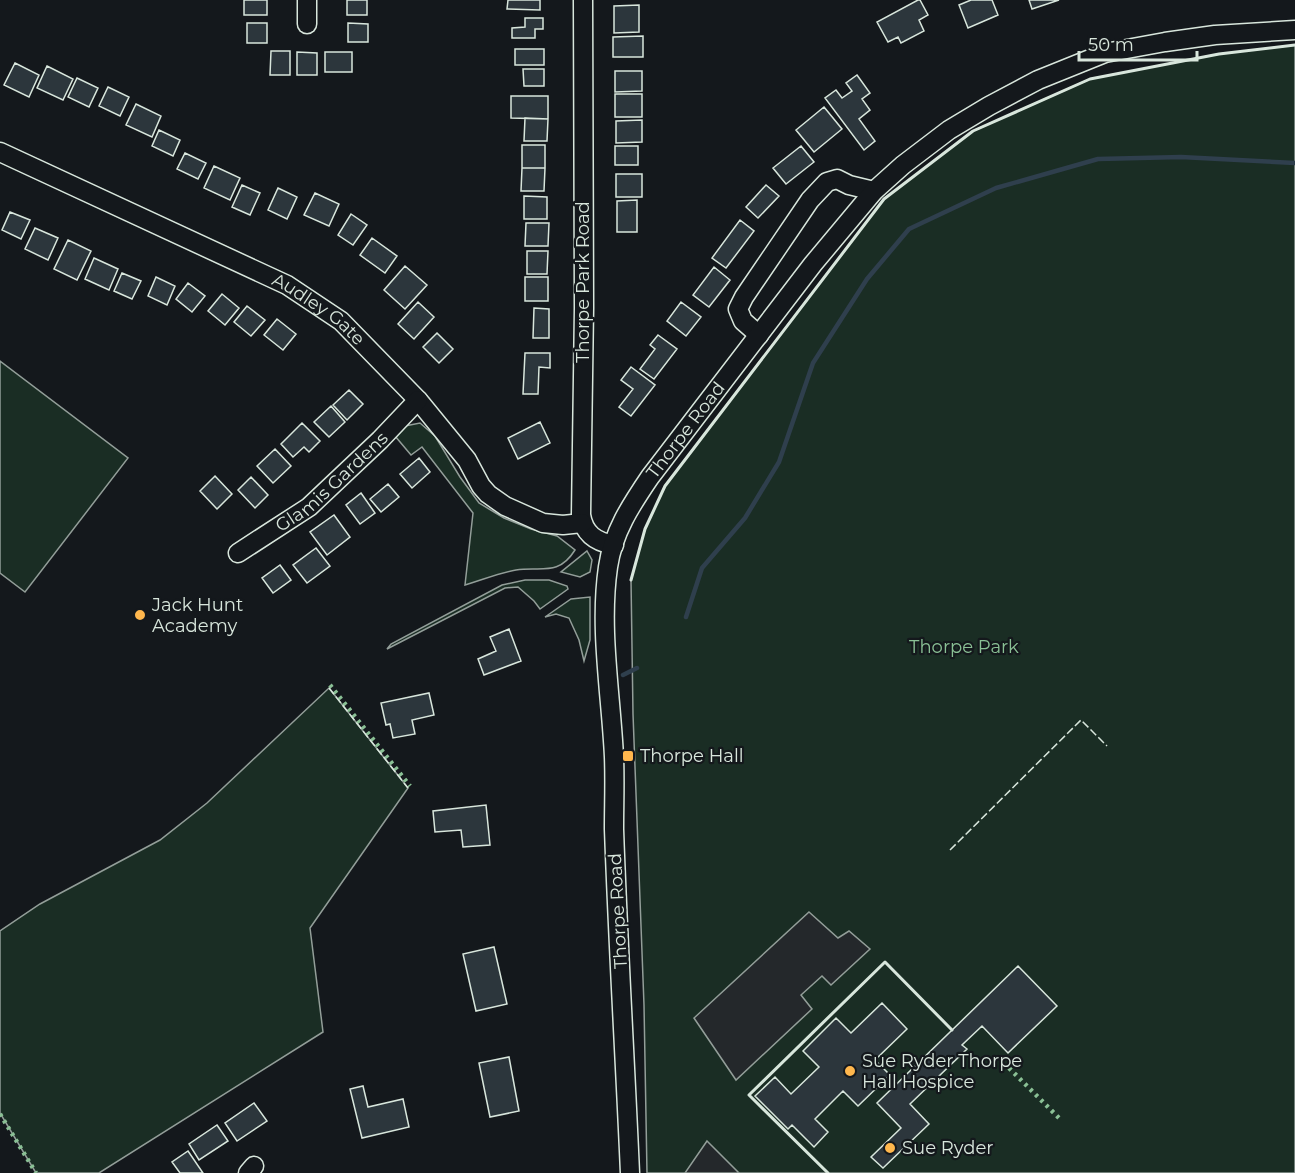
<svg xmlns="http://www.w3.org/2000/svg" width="1295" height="1173" font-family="Montserrat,sans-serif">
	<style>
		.green { fill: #1a2d24; stroke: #939e99; stroke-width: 1.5 }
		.parking { fill: #24282b; stroke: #939e99; stroke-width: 1.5 }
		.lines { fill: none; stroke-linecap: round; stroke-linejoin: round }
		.stream { stroke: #2f3f4d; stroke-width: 4.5 }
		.building { fill: #2c363c; stroke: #d8e6dc; stroke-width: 1.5 }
		.minor-casing { stroke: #d8e6dc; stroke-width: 21 }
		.minor { stroke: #14181c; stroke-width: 18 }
		.hedge { stroke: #8ac095; stroke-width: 4.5; stroke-dasharray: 3 4.5; stroke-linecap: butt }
		.fence { stroke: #d8e6dc; stroke-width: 1.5; stroke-dasharray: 8 3; stroke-linecap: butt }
		.wall { stroke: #d8e6dc; stroke-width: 3 }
		.poi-dot { fill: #ffb74d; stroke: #14181c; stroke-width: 2 }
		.labels { text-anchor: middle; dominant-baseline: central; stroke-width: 4.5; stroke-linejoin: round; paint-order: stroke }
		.street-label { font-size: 18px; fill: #d8e6dc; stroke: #14181c }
		.poi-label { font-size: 18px; fill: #d8e6dc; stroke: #14181c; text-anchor: start }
		.park-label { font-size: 18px; fill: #8ac095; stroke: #14181c }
	</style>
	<rect width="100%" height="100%" fill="#14181c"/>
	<!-- green -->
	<path class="green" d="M1295,45V1173H647L644,1005L633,714L631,580L645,529L665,486L884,199L973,131L1090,79L1219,54Z
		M0,361L128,458L25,592L0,573Z
		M420,423L435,436L460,477L479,503L504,518L531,529L557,536L575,550C558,577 541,566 516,570C499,573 482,580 465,585L473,513L422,447L411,455L395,436L405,426Z
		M587,551L592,560L590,572L580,577L561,572Z
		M525,580H549L567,586L568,589L540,609L534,601L518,587L505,588L387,649L391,644L502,585Z
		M590,597V640L584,661L579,640L569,618L556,614L545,617L571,599Z
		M329,688L408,788L310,928L323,1032L99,1173H36L0,1113V931L40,904L160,840L207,803Z"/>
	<!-- parking -->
	<path class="parking" d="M809,912L838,938L849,931L870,949L831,985L822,976L801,995L812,1009L736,1080L694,1018Z
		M707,1141L739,1173H685Z"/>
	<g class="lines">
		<!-- stream -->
		<path class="stream" d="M686,617L702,568L745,518L779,462L813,363L867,279L909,229L996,188L1098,159L1181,157L1295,163
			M623,675L637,668"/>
	</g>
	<!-- building -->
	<path class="building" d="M244,0H267V15H244Z
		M347,0H367V15H347Z
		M508,0H540V10L507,9Z
		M918,0H920L928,15L919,20L924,31L901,43L898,37L888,42L877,22Z
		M971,0H992L998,15L968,28L959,5Z
		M1029,0H1059L1032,9Z
		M639,5V32L614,33V6Z
		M525,18H543V29H535V38H512V28L525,27Z
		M247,23H267V43H247Z
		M348,23L368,24V42H348Z
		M643,36V57H613V37Z
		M515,49H544V65H515Z
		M271,51H290V75H270Z
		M297,52L317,53V75H297Z
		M325,52H352V72H325Z
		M15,63L39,75L29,97L4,85Z
		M47,66L73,79L63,100L37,88Z
		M523,69H544V86H524Z
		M615,71H642V91L615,92Z
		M857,75L870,93L862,99L870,110L859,119L875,141L864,150L825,98L836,90L842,98L852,91L846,83Z
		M77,78L98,88L89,107L68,97Z
		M108,87L129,97L120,116L99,106Z
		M615,94H642V117H615Z
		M511,96H548V119L511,118Z
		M136,104L161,116L152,137L126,125Z
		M824,107L842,129L814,152L796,130Z
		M525,118L548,119L547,141H524Z
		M642,120V142L616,143V121Z
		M159,130L180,140L173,156L152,146Z
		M522,145H545V168H522Z
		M615,146H638V165H615Z
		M801,146L814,162L786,184L773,168Z
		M185,153L206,163L198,179L177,169Z
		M214,166L240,178L230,200L204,188Z
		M522,168H545L544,191H521Z
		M616,174H642V197H616Z
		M242,185L260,193L250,215L232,207Z
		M766,185L779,196L758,218L746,207Z
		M278,188L297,197L287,219L268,210Z
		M315,193L339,204L329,226L304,215Z
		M524,196L547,197V219H524Z
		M637,200V232H617V201Z
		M10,212L30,220L21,239L2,230Z
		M351,214L367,225L353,245L338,235Z
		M740,220L754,231L726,268L712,258Z
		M526,223H549L548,246H525Z
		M35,228L58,238L48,260L25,249Z
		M372,238L397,256L385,273L360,255Z
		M68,240L91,251L77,280L54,269Z
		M527,251H548L547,274H527Z
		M94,258L118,269L109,290L85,279Z
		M405,266L427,285L405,309L384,290Z
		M714,267L730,280L709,307L693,295Z
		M122,273L141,281L132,299L114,291Z
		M156,277L175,286L167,305L148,296Z
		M525,277H548V301H525Z
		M188,283L205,296L192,312L176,299Z
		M222,294L239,308L225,325L208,311Z
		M418,302L434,317L414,339L398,324Z
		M681,302L701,317L686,336L667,321Z
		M247,306L265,320L251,336L234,322Z
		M534,308L549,309V338H533Z
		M277,319L296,334L283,350L264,335Z
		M437,333L453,349L439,363L423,347Z
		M658,335L677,349L654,379L640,369L655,349L650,345Z
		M525,353H550V368L539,367L538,394H523Z
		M631,367L655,385L631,416L619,407L633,389L621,380Z
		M349,390L363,404L347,420L333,405Z
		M331,406L345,422L329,437L314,422Z
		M540,422L550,443L518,459L508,438Z
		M302,423L320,441L309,452L304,447L293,457L281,444Z
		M275,449L291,466L273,483L257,466Z
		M419,458L430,472L412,488L400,474Z
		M215,476L232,494L217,509L200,491Z
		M251,477L268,495L255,508L238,490Z
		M388,484L399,497L381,512L370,499Z
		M361,493L375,513L360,524L346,505Z
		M334,515L350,537L327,555L310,532Z
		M316,548L330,566L307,583L293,565Z
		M280,565L291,580L273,593L262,578Z
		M509,629L521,661L484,675L478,659L496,651L490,637Z
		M429,693L434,715L412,720L415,734L393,738L390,724L386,725L381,703Z
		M486,805L490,845L463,847L461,830L435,832L433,811Z
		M494,947L507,1004L476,1011L463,954Z
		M1018,966L1057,1006L1008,1053L982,1026L962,1045L967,1049L910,1104L929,1124L883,1168L871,1157L901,1128L877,1103Z
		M882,1003L907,1029L875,1060L890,1075L858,1106L843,1091L815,1119L828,1132L814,1147L792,1125L788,1129L755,1096L775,1077L791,1094L819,1067L803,1051L836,1018L851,1033Z
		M509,1057L519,1111L490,1117L479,1063Z
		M363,1086L368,1107L403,1099L409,1127L362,1138L350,1089Z
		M254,1103L267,1121L237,1141L225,1123Z
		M217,1125L228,1141L199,1160L189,1144Z
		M188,1151L203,1173H180L172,1162Z"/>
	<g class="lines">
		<!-- minor casing -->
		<g class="minor-casing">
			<g id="minor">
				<path d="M307,0V24"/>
				<path d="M583,0L584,308L581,515C584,534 596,542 614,545"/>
				<path id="s1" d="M0,152L287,285L341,321L418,400L467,460L481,486L488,494L505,506L543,523L563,525L582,523"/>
				<path d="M759,335L743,321L738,309L744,297L810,200L827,182L837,179L849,185L874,191"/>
				<path id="s2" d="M238,553L309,507L380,440L418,400"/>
				<path d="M248,1173L254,1166"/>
				<path id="s3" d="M630,1173C625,1058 618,944 614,829C614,805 615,781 614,757C611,694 599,629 608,567C613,532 631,505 650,477L813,264L874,191L903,165L949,130L989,106L1038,80L1105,53L1165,42L1215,35L1295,30"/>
			</g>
		</g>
		<!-- minor -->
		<use href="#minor" class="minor"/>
		<!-- hedge -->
		<path class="hedge" d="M330,685L410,786
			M1009,1068L1062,1121
			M0,1114L36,1173"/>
		<!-- fence -->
		<path class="fence" d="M329,688L408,788
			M950,850L1081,720L1107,746"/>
		<!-- wall -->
		<path class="wall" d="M631,580L645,529L665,486L884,199L973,131L1090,79L1219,54L1295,45
			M828,1173L749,1095L885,962L952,1030"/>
	</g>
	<!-- markers -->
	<g class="poi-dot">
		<circle cx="140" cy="615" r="6"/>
		<rect x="622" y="750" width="12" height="12" rx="3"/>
		<circle cx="850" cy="1071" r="6"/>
		<circle cx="890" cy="1148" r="6"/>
	</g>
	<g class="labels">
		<!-- street labels -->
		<g class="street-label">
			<text transform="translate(583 282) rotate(-90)">Thorpe Park Road</text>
			<text stroke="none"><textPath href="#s1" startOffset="356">Audley Gate</textPath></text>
			<text stroke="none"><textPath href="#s3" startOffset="766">Thorpe Road</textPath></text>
			<text stroke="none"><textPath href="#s2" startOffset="118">Glamis Gardens</textPath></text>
			<text transform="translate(618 911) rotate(-93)">Thorpe Road</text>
		</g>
		<!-- poi labels -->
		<g class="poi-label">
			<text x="152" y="605">Jack Hunt<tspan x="152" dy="21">Academy</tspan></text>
			<text x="640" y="756">Thorpe Hall</text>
			<text x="862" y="1061">Sue Ryder Thorpe<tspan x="862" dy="21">Hall Hospice</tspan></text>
			<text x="902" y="1148">Sue Ryder</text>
		</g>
		<!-- park labels -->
		<g class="park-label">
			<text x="964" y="647">Thorpe Park</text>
		</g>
	</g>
	<!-- scale -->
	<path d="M1079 51v9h118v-9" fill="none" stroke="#d8e6dc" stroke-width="3"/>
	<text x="1088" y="51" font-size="18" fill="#d8e6dc" stroke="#14181c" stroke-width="4.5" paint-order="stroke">50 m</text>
</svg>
